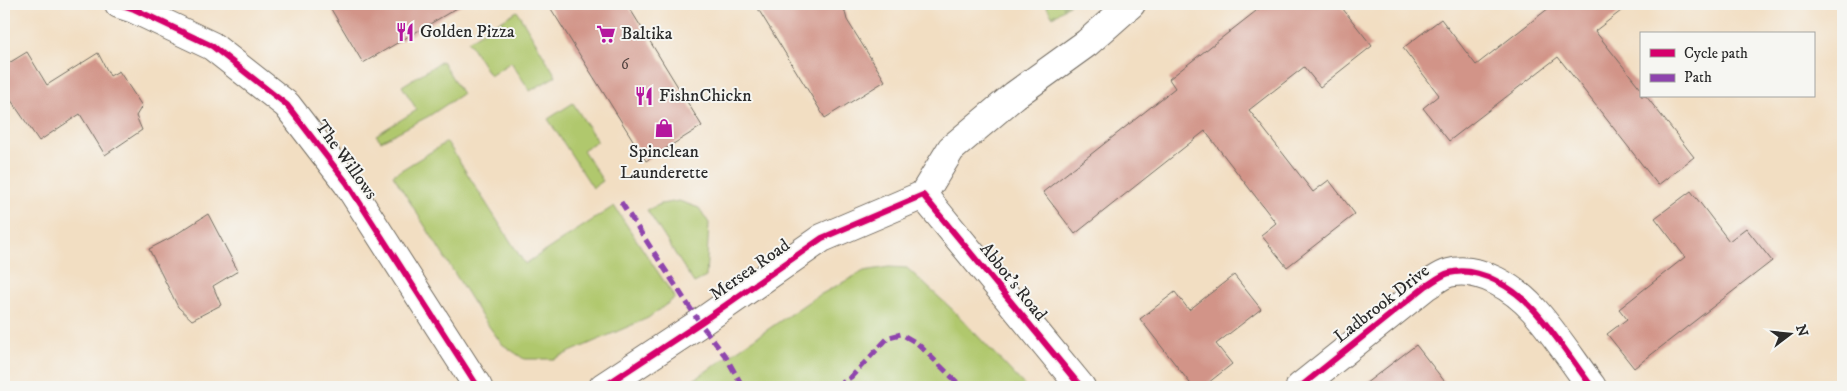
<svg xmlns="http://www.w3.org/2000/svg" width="1847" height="391" font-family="'IM FELL DW Pica',serif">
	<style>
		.grass { fill: #b0c86d; stroke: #6e7a4c }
		.cemetery { fill: url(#cemetery-stones); stroke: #6e7a4c }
		.building { fill: #d29488 }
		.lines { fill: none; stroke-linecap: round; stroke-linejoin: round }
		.minor-casing { stroke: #716a60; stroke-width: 30 }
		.tertiary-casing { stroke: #716a60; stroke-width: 30 }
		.secondary-casing { stroke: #716a60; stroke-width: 30 }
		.minor { stroke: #fff; stroke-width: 28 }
		.tertiary { stroke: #fff; stroke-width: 28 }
		.secondary { stroke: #fff; stroke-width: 28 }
		.quiet { stroke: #8e44ad; stroke-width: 5; stroke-dasharray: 10 5; stroke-linecap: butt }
		.cycleway-casing { stroke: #f6f6f2; stroke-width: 9 }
		.cycleway { stroke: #d6006c; stroke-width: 6 }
		.labels { text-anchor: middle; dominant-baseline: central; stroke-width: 4; stroke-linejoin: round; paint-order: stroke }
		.number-label { font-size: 15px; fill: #554542 }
		.poi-label { font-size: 18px; fill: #2b2b2b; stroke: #f6f6f2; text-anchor: start }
		.street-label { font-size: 18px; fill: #2b2b2b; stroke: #f6f6f2 }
	</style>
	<defs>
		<pattern id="cemetery-stones" width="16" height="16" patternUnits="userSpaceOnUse" patternTransform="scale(1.25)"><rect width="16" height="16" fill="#b0c86d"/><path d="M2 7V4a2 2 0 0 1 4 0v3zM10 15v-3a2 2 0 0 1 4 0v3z" fill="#8fa35a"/></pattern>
	</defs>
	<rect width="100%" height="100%" fill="#f6f6f2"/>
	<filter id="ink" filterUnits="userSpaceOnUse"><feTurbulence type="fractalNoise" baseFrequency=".02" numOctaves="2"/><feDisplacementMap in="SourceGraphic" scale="10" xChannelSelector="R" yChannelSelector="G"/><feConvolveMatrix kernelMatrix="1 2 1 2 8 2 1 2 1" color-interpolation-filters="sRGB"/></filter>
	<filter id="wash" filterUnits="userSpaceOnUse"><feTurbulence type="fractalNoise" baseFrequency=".0096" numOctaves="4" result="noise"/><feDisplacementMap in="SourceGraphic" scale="20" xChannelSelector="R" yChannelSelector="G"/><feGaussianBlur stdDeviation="1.12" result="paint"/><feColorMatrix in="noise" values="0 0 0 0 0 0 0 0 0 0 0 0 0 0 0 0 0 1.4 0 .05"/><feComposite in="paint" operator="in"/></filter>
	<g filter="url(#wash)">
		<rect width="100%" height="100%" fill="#f2dec2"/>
		<!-- grass -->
		<path class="grass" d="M517,11L556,76L530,91L511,62L490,76L468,41Z
			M442,61L462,94L429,116L381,141L376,135L417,110L402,86Z
			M573,103L597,141L583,150L603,181L593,188L548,119Z
			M447,142L525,264L614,206L675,298L648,318L554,359H524L502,344L482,317L393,175Z
			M679,201L699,208L709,223L706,277L694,283L647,210L661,204Z
			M889,267L907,268L953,310L1026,387H683L814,298L864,271Z"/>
		<!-- cemetery -->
		<path class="cemetery" d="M1045,4H1070L1053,17Z"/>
		<g id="blocks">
			<!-- building -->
			<path class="building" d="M328,4H464L363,63Z
				M548,4H627L702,126L646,161Z
				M755,4H843L847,20L885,81L825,118Z
				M1265,4H1339L1372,46L1320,87L1304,67L1249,110L1313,192L1329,180L1355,214L1287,267L1261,235L1276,223L1205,131L1075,234L1043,192L1175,88L1169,79Z
				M1554,4H1630L1595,31L1641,89V96H1646L1694,157L1658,185L1558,57L1449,141L1423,108L1439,95L1403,48L1441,19L1476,65Z
				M27,52L47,85L98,53L110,76L119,71L142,106L136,116L142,130L105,155L80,114L39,141L4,90V66Z
				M1691,191L1729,241L1746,228L1772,261L1634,368L1607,334L1627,319L1619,309L1685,257L1655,218Z
				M208,214L238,271L213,286L221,305L192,320L178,307L149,249L172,237Z
				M1234,275L1261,309L1216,344L1232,364L1203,387H1193L1140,319L1175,292L1189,310Z
				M1416,345L1449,387H1361Z"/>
		</g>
	</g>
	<g filter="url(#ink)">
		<use href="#blocks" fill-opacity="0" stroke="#716a60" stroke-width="1"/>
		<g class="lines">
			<!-- minor casing -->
			<g class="minor-casing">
				<path id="minor" d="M119,4L134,9L212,46L287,105L347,183L478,387
					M1300,387L1426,286C1433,282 1441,275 1449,273C1479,265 1515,289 1534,310C1554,332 1574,363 1592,387"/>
			</g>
			<!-- tertiary casing -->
			<g class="tertiary-casing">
				<path id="tertiary" d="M923,195L1081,387"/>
			</g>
			<!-- secondary casing -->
			<g class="secondary-casing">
				<path id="secondary" d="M603,387L700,323L822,238L923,195L951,149L1015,95L1087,43L1131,4"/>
			</g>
			<!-- minor -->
			<use href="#minor" class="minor"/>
			<!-- tertiary -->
			<use href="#tertiary" class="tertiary"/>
			<!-- secondary -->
			<use href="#secondary" class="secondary"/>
			<!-- quiet -->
			<path class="quiet" d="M621,202L700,323L726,357L743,387
				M836,387L851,377L889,337L901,334L917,343L962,387"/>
			<!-- cycleway casing -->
			<g class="cycleway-casing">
				<path id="cycleway" d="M119,4L134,9L212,46L287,105L347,183L478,387
					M603,387L700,323L822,238L923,195L1081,387
					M1300,387L1426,286C1433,282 1441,275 1449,273C1479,265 1515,289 1534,310C1554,332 1574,363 1592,387"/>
			</g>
			<!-- cycleway -->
			<use href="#cycleway" class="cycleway"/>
		</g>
	</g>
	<!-- icons -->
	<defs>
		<g id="restaurant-bare" transform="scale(1.5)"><path d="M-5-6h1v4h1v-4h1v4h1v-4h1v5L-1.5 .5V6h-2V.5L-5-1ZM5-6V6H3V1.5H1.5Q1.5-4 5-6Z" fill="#b5179e" stroke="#f6f6f2" stroke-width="2.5" paint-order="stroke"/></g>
		<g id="supermarket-bare" transform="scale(1.5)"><path d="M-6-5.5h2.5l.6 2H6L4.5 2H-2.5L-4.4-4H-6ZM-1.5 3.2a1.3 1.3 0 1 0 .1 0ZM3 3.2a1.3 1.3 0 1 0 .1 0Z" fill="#b5179e" stroke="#f6f6f2" stroke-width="2.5" paint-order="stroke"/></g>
		<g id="shop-bare" transform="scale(1.5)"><path d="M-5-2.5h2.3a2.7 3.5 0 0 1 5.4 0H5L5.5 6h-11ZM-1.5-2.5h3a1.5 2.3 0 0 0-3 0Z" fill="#b5179e" stroke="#f6f6f2" stroke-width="2.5" paint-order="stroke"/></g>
	</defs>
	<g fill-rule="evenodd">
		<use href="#restaurant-bare" x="405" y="32"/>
		<use href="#supermarket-bare" x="606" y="34"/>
		<use href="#restaurant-bare" x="644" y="96"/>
		<use href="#shop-bare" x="664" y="128"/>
	</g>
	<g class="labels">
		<!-- number labels -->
		<g class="number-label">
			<text x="625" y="64">6</text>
		</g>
		<!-- poi labels -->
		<g class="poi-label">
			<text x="420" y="32">Golden Pizza</text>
			<text x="621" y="34">Baltika</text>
			<text x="659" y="96">FishnChickn</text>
			<text x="664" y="152" text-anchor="middle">Spinclean<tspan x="664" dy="21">Launderette</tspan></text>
		</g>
		<!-- street labels -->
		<g class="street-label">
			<text transform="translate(346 160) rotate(54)">The Willows</text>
			<text transform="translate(750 270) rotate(-35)">Mersea Road</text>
			<text transform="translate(1013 282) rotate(51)">Abbot's Road</text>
			<text transform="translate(1382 304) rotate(-38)">Ladbrook Drive</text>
		</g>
	</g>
	<!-- margin -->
	<rect width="1847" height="391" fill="none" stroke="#f6f6f2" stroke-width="20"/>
	<!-- legend -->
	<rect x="1640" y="32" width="175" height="65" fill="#f6f6f2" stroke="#a5a5a2"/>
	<rect x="1650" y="49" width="25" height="8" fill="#d6006c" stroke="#a5a5a2"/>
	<text x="1684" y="58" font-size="15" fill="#2b2b2b">Cycle path</text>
	<rect x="1650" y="74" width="25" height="8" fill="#8e44ad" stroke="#a5a5a2"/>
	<text x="1684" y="82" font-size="15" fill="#2b2b2b">Path</text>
	<!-- north arrow -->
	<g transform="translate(1790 334) rotate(74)" stroke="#f6f6f2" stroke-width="4" paint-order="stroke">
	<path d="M0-4L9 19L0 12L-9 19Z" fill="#2b2b2b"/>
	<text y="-8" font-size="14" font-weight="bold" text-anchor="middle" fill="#2b2b2b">N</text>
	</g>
</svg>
